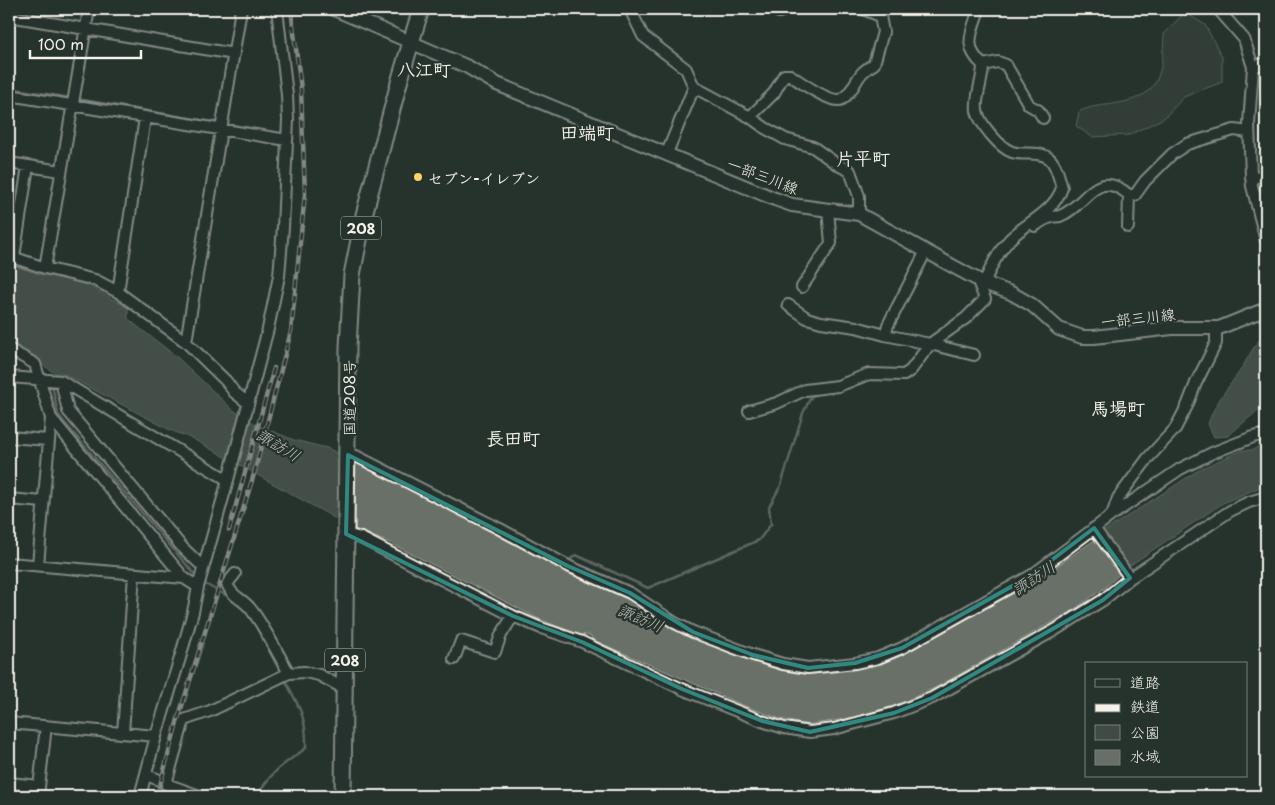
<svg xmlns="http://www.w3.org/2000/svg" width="1275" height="805" font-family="'Playpen Sans','Klee One',sans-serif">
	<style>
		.green { fill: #414b45; stroke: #9a9e96 }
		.water { fill: #676f68; stroke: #9fa39b }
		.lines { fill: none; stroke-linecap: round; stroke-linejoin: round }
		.stream { stroke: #9fa39b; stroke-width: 2.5 }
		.minor-casing { stroke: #f4f1e8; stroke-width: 14 }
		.major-casing { stroke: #f4f1e8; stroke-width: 16 }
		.highway-casing { stroke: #f4f1e8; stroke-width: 19 }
		.minor { stroke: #26332d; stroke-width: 10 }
		.major { stroke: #26332d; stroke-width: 12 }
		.highway { stroke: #26332d; stroke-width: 15 }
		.rail-casing { stroke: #f4f1e8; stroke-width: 4.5 }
		.rail { stroke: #26332d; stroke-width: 2.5; stroke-dasharray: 8; stroke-linecap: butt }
		.marked { fill: none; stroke: #318880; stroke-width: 4; stroke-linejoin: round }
		.poi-dot { fill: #ffd166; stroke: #26332d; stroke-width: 2 }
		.labels { text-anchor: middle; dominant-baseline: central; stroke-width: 4.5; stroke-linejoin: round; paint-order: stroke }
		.shield { fill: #26332d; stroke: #b6b8b0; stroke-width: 1 }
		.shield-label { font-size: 14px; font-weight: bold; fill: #f4f1e8 }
		.street-label { font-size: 15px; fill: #f4f1e8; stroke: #26332d }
		.poi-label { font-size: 15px; font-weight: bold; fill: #f4f1e8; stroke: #26332d; text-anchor: start }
		.water-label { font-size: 16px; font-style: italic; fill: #bcbdb5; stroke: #26332d }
		.quarter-label { font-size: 18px; font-weight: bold; fill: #f4f1e8; stroke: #26332d }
	</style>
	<rect width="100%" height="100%" fill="#26332d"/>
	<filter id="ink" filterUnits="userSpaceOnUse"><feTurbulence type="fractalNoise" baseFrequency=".02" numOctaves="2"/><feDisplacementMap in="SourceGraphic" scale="10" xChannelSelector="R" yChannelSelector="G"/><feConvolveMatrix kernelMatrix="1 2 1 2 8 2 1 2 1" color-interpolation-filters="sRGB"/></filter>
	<g filter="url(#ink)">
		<!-- green -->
		<path class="green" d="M1185,12L1205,25L1222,57V82L1184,97L1164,118L1129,135L1092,137L1076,126L1079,112C1089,106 1100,106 1112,104C1160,98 1162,76 1164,34Z"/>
		<!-- water -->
		<path class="water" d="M9,264L42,275L83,282L128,308V319L177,357L233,410L257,425L294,440L327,448L357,462L560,568L562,567L601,583L604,589L623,595L652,611L807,672C845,671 880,665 915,648L1037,580L1097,538L1103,532L1200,469L1242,450H1253L1260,445L1266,444V486L1258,488L1223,503L1126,568L1106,587L1072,611L937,687L894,706L846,719L806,725L781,719L745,706L591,639L592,637L588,635H579L537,618L390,543L356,530L193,439L170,430L64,374L61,373L56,374L39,362L37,358L9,343Z
			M1266,333V405H1264L1228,436L1214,437L1208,424C1214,404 1228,388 1240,371C1248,358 1254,344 1266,333Z"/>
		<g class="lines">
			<!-- stream -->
			<path class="stream" d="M9,88L71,98
				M77,99L218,123
				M52,384L58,414L64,422L197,577
				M567,562L576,555L648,588L759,540L771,524L769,507L781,485L803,413L811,397L818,393
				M203,583L233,599
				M252,619L281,673
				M258,796C269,772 286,763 306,748C307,716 298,705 284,678"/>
			<!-- minor casing -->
			<g class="minor-casing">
				<path id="minor" d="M630,9L643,36L686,69L694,87L750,117L765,128L785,139L813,147L838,165L850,171L859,196V214
					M773,9L779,12L789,9
					M979,9C972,32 962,47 983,65
					M1218,9L1244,39L1253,67L1249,124L1251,176L1252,186L1266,241
					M9,16L234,54
					M362,20L365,9
					M983,65C983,80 975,97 977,111C980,124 1000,148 1012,152C1025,156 1039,150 1050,159C1057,166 1059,178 1062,188C1054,212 1027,222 1010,239C998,252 991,267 984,283
					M983,65L998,62L1006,65L1029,105L1038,110L1043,118
					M1253,67L1266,63
					M9,95L287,140
					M750,117L774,93L784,75H790C800,82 827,101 839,100C844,100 848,93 851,90C860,76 859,73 874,64L883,32L880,16L863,9
					M667,153L694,87
					M9,163L61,171
					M1251,176L1266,177
					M1129,195H1135L1145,181L1172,154L1187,144L1234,130L1249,132
					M1035,226C1039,223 1044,219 1049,218C1052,216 1057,217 1060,216C1087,206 1095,166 1129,195L1128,227
					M9,256L45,268L95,280L118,292L186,342L226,381L234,392L248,403
					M14,257L28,166
					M45,268L89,9
					M802,287L831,243L828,210
					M118,292L145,118
					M788,305L807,318L821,322L856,327L885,335L930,344L974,355
					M885,335L888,325L926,251
					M186,342L241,9
					M9,349L35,364L51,418L184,578L198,587
					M9,377L61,381L228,480
					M61,381L68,411L182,547L203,567
					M749,411L777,403L805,390L838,386L869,374L904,375L911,370L930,344L966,318L985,299L977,279
					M9,437L48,440
					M348,455L356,456L500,529L568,566L630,593L675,623L693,632L753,655L783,664L808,668L855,663L878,658L902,648L1032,575L1112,515L1180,469L1212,453L1253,437L1266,434
					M9,499L43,502
					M1112,515L1118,498L1148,458L1175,429L1187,406L1196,383L1216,343V329
					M1094,528L1130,578
					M346,534L361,538L513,616L541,628L582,642L682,689L762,721L784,728L810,732L834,729L894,713L932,698L1055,630L1103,600L1130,578L1230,511L1249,502L1266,497
					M9,563L184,578
					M38,565L51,418
					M235,574L227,584C233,599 244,598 253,612C267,631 277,653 289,673
					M454,659L461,641L495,652L501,635L513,616
					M9,723L156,736
					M123,733L134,574
					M146,775L157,779L166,784
					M9,783L39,786
					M38,796L46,726
					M140,796L156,736L180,658L193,612L198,587L228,480L268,329L279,276L283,227L288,120L287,95L277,9
					M200,796L166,784L184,720L210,711L289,673L305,672L319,675L345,689"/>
			</g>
			<!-- major casing -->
			<g class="major-casing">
				<path id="major" d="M334,9L468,67L497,84L775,199L792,205L859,214L956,268L984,283L1011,293L1032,305L1059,329L1082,337H1094L1172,328H1219L1266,309"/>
			</g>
			<!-- highway casing -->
			<g class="highway-casing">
				<path id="highway" d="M343,796L348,347L352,275L364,215L400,79L421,9"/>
			</g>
			<!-- minor -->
			<use href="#minor" class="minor"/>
			<!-- major -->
			<use href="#major" class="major"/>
			<!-- highway -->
			<use href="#highway" class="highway"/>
			<!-- rail casing -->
			<g class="rail-casing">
				<path id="rail" d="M229,530L274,368
					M157,796L178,719L254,474L291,331L305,194L301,89L291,9"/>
			</g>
			<!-- rail -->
			<use href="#rail" class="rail"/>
		</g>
	</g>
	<!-- marked area -->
	<path d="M0 0H1275V805H0ZM348,455L568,566L630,593L693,632L753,655L808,668L855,663L902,648L1032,575L1094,528L1130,578L1103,600L932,698L894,713L810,732L762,721L682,689L582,642L513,616L346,534Z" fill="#26332d" fill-opacity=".55" fill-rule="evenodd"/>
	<path class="marked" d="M348,455L568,566L630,593L693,632L753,655L808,668L855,663L902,648L1032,575L1094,528L1130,578L1103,600L932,698L894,713L810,732L762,721L682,689L582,642L513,616L346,534Z"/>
	<!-- markers -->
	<circle class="poi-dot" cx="418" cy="177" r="5"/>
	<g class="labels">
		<!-- shield labels -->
		<g class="shield">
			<rect x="341" y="216.5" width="40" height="23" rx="4"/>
			<rect x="325" y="648.5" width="40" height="23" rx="4"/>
		</g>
		<g class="shield-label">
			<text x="361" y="228">208</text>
			<text x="345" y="660">208</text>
		</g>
		<!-- street labels -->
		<g class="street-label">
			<text transform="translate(763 175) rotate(21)">一部三川線</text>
			<text transform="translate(1138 317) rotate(-6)">一部三川線</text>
			<text transform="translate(348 398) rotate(-90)">国道208号</text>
		</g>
		<!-- poi labels -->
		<g class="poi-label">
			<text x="428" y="177">セブン-イレブン</text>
		</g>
		<!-- water labels -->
		<g class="water-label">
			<text transform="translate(279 444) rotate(31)">諏訪川</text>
			<text transform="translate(1033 577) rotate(-33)">諏訪川</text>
			<text transform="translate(641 617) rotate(23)">諏訪川</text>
		</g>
		<!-- quarter labels -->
		<g class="quarter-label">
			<text x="424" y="68">八江町</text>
			<text x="587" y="131">田端町</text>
			<text x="863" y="157">片平町</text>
			<text x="1118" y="407">馬場町</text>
			<text x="513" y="437">長田町</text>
		</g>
	</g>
	<!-- margin -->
	<rect width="1275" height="805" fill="none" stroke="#26332d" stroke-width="30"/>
	<rect x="15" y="15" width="1245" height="775" fill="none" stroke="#f4f1e8" stroke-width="2" filter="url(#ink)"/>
	<!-- legend -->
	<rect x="1085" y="662" width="162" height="115" fill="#26332d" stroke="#787f78"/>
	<rect x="1095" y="679" width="25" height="8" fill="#26332d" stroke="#787f78"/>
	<text x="1130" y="688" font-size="15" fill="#f4f1e8">道路</text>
	<rect x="1095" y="704" width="25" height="8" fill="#f4f1e8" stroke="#787f78"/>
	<text x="1130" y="712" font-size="15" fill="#f4f1e8">鉄道</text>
	<rect x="1095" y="725" width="25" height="15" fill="#414b45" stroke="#787f78"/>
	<text x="1130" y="738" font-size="15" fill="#f4f1e8">公園</text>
	<rect x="1095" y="750" width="25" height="15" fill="#676f68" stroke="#787f78"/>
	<text x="1130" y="762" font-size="15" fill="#f4f1e8">水域</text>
	<!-- scale -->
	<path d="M30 50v8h111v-8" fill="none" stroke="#f4f1e8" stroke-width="2.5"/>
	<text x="38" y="50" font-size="15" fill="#f4f1e8" stroke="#26332d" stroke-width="4" paint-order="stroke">100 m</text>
</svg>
